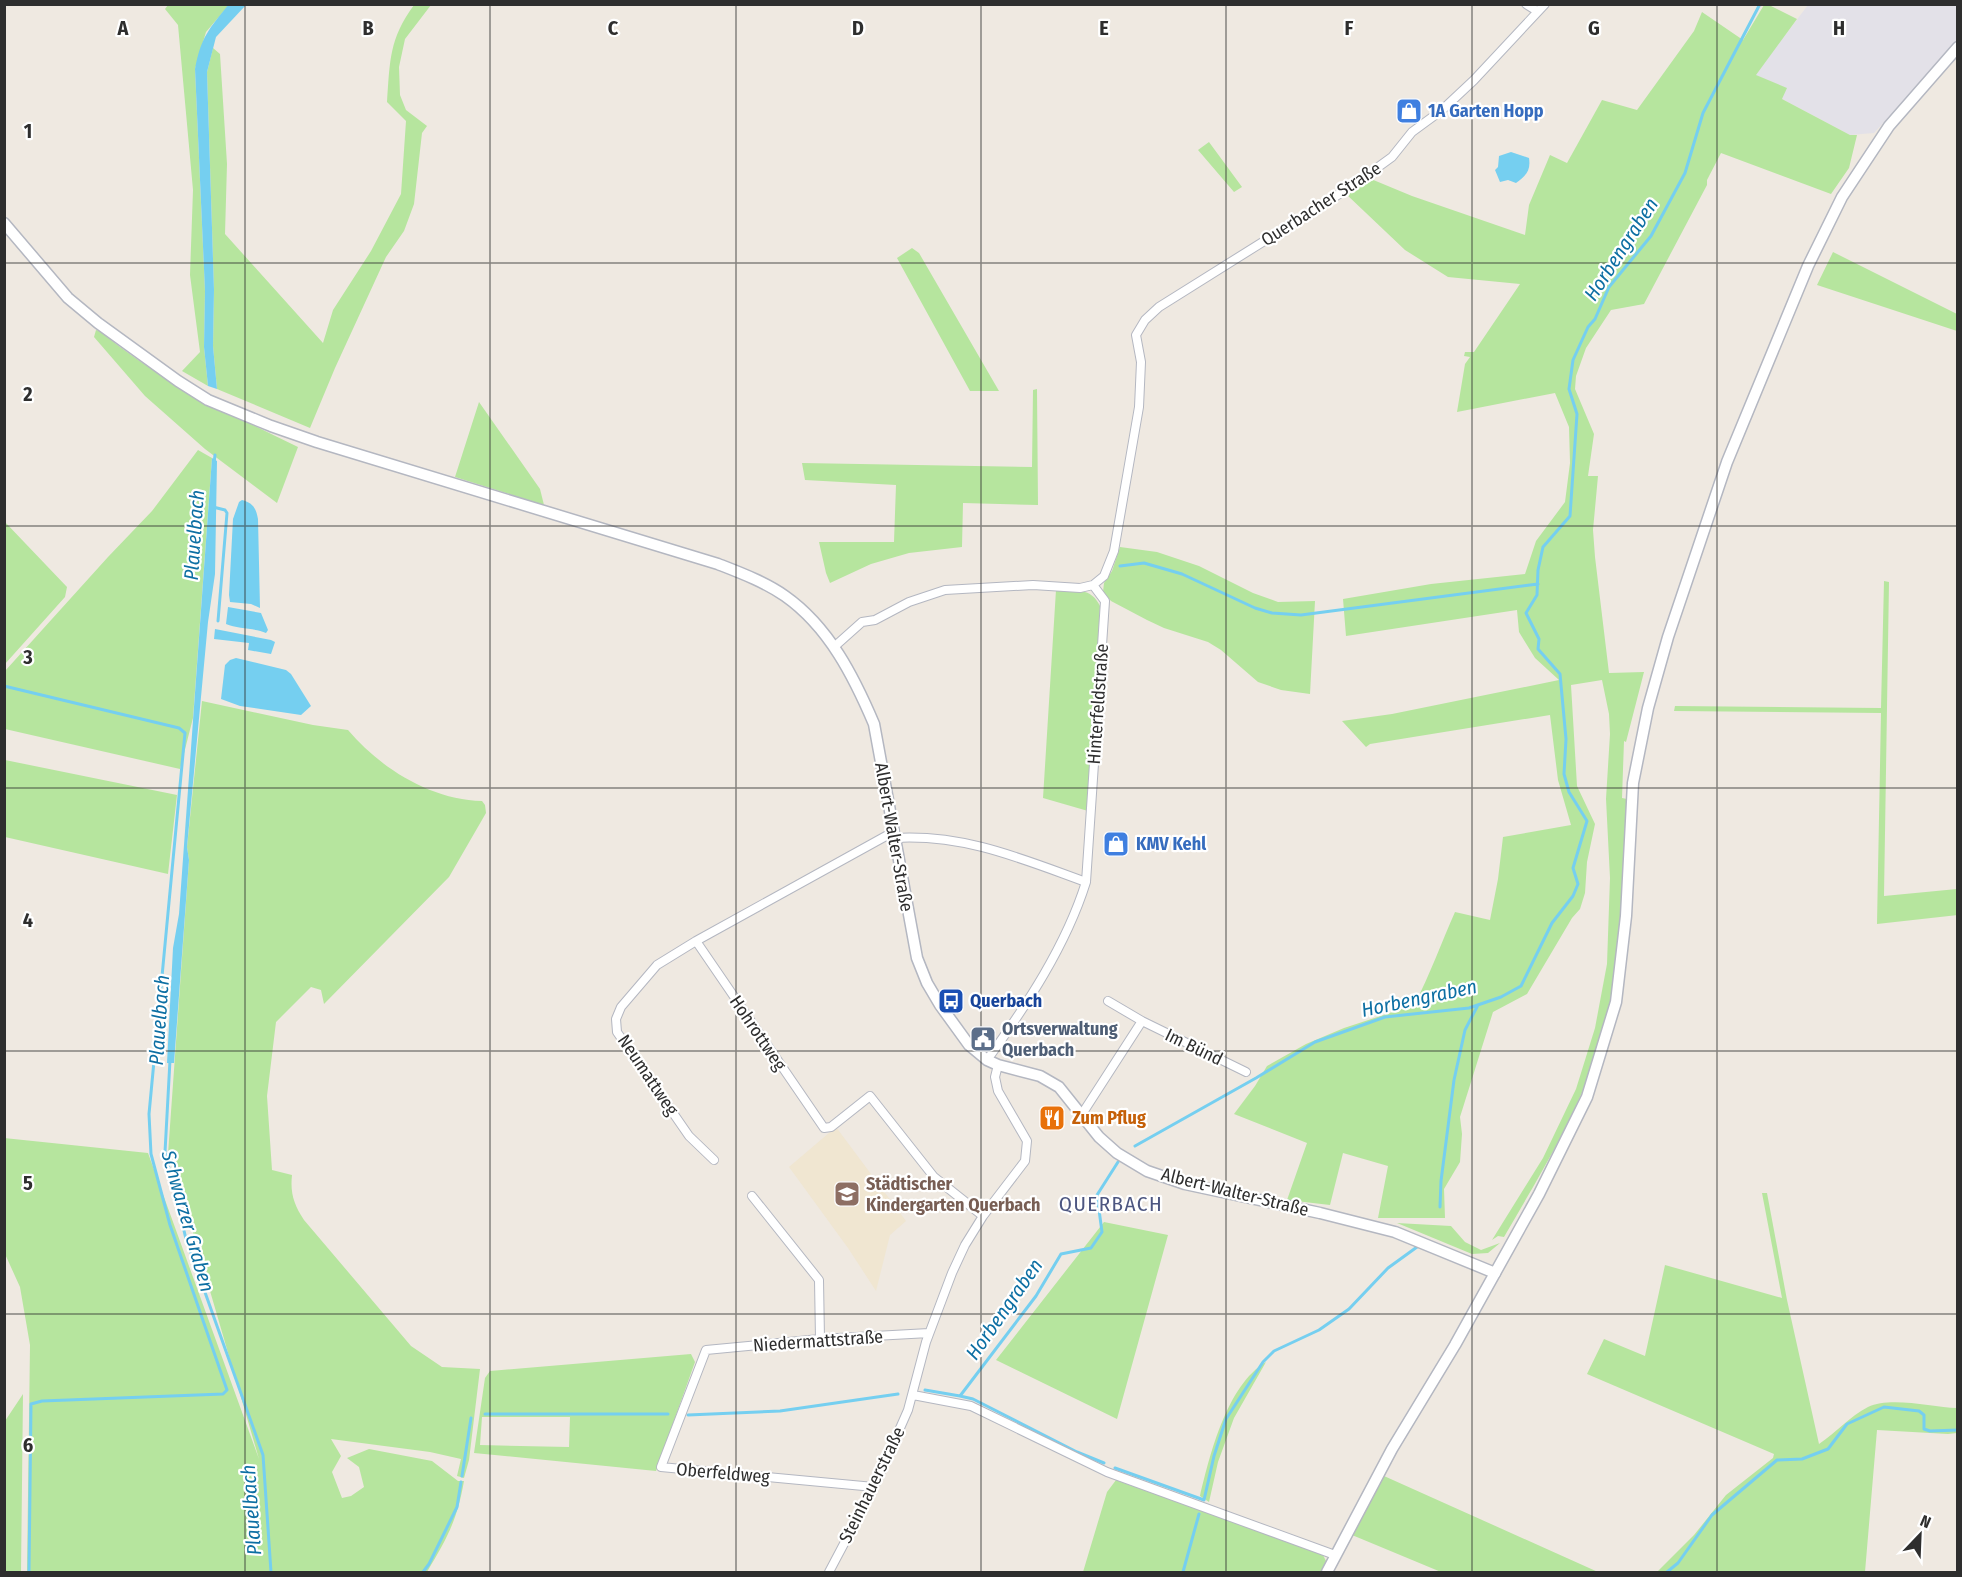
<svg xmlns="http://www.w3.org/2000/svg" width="1962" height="1577" font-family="'Fira Sans Condensed',sans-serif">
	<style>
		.industrial { fill: #e3e1e8 }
		.education { fill: #f0e6d1 }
		.green { fill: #b6e59e; fill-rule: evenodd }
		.water { fill: #75cff0 }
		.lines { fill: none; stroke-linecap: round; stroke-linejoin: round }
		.stream { stroke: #75cff0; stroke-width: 3 }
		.minor-casing { stroke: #b4b7c1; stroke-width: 10 }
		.tertiary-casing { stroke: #b4b7c1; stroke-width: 13 }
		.secondary-casing { stroke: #b4b7c1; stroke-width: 13 }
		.minor { stroke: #fff; stroke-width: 8 }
		.tertiary { stroke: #fff; stroke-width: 10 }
		.secondary { stroke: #fff; stroke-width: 10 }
		.grid { fill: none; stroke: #2e2e2e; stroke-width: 1.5; stroke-opacity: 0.55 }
		.labels { text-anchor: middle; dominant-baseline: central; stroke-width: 4.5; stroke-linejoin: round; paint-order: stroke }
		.shop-label { font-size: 18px; font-weight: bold; fill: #366cbe; stroke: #fff; text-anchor: start }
		.street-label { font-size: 18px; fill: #2e2e2e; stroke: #fff }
		.transit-label { font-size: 18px; font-weight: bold; fill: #164399; stroke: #fff; text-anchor: start }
		.service-label { font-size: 18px; font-weight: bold; fill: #4e5e75; stroke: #fff; text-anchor: start }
		.food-label { font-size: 18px; font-weight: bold; fill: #c56008; stroke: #fff; text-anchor: start }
		.education-label { font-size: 18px; font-weight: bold; fill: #785e54; stroke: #fff; text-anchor: start }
		.water-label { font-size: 20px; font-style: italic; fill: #0d6fa3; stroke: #fff }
		.quarter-label { font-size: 21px; letter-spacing: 1.5px; fill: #4d5680; stroke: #fff }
		.grid-label { font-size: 20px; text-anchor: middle; font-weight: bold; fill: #2e2e2e; stroke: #fff; stroke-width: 4.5; stroke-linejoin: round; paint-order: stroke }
	</style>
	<rect width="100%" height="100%" fill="#efe9e1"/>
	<!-- industrial -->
	<path class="industrial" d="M1808,5H1957V42L1874,133L1850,135L1782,99L1786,88L1755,75Z"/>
	<!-- education -->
	<path class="education" d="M836,1127L906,1221L890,1235L876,1291L848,1248L789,1167Z"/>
	<!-- green -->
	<path class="green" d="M168,5H229L206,32L195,69L205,291L204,347L208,386L182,371L200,352L190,275L193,190L178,25L165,9Z
		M414,5H431L405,39L399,67L400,95L406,110L427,126L422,133L414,204L404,231L386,257L335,368L310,428L217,389L213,346L214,290L207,72L213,48L220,54L227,164L225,234L323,343L333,310L371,251L401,194L406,121L387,102C390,61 389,39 414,5Z
		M1764,5H1769L1797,19L1756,75L1787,88L1782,99L1850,135H1857L1849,168L1831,194L1721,153L1707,180V185L1644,304L1611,310L1586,348L1576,376L1575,389L1594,434L1588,476H1598L1593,530L1595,557L1609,673L1644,672L1626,742L1624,741L1622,798L1627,799C1623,884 1624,972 1597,1054C1575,1119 1538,1178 1504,1237L1498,1236L1492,1240L1543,1158L1576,1089L1595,1028L1607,964L1610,878L1606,799L1610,734L1609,714L1602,680L1571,685L1577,786L1595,824L1587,862L1585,893L1580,909L1572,918L1527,994L1493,1012L1460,1117L1462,1134L1460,1162L1444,1189L1445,1218H1378L1388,1166L1343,1153L1330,1205L1287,1200L1307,1143L1234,1114L1255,1086L1267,1066L1306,1044L1344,1028L1414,1005C1430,975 1441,943 1455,912L1490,920L1498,879L1503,837L1571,825L1558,780L1550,715L1370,744L1366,747L1342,721L1392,714L1559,680L1535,658L1519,632L1517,610L1346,636L1343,599L1431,584L1525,574L1536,541L1565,502L1570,463L1569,427L1555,393L1457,412L1465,364L1470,357L1464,356L1465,352H1474L1520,284L1448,277L1405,250L1346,194L1371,179L1412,196L1525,235L1529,205L1550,155L1567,163L1602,100L1637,110L1694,31L1702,12L1743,40Z
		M1209,142L1242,187L1234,192L1198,150Z
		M912,248L919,253L999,391H970L897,258Z
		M1833,252L1957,314V331L1817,285Z
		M96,330L100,331C161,382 227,412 298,447L277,503L205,449L145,396L94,337Z
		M1037,389L1038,505L963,503L962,547L909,553L871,564L830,583L826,573L819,542H894L896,485L805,480L802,463L1032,467L1033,390Z
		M479,402L540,489L544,505L455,477Z
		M198,450L212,458L193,718L180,769L5,729V671L108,557L152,511Z
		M4,521L67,587L65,597L5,664Z
		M1120,547L1157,552L1199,566L1253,593L1278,602L1315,601L1310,694L1281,690L1258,682L1221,650L1208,642L1164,628L1147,620L1111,601L1103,592L1104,583L1112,571Z
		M1884,581L1889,582L1884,896L1957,889L1958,915L1877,924L1881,713L1674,711L1675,706L1881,708Z
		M1056,590C1076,591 1091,587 1100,606L1088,811L1043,798Z
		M202,701L313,725L348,730C380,768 431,800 482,801L485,805L486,813L449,877L324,1004L321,990L311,987L276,1022L267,1096L272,1170L292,1175C290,1193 294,1205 304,1220L411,1346L442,1367L480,1369L469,1460L464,1478L457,1476L461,1459L430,1452L331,1439L341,1456L332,1472L342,1498L351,1496L364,1487L359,1467L347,1458L369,1449L432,1461L458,1481H464C457,1521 447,1538 427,1572H27L30,1345L20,1287L5,1254L4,1138L148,1153L259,1459L187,1212L168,1154L189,860L187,847Z
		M5,760L177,795L168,874L5,837Z
		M1762,1193H1767L1787,1300L1819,1444C1836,1433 1850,1416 1868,1407C1890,1396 1933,1407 1957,1408V1433L1948,1434L1877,1430L1865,1572H1657L1694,1535L1726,1495L1773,1458L1774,1454L1587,1374L1604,1339L1645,1356L1665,1265L1782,1298Z
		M1104,1222L1168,1235L1117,1419L996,1360Z
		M1397,1223L1451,1226L1465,1242L1481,1250L1500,1243L1488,1253L1472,1254Z
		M691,1354L695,1362L656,1471L474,1453L485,1378L490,1371ZM482,1417H570L569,1447L480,1445Z
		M1266,1362L1234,1418L1218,1462L1209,1502L1200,1496C1210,1454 1227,1385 1266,1362Z
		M23,1394L21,1572H5V1421Z
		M1384,1476L1598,1572H1441L1352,1535Z
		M1116,1480L1315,1552L1323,1555L1326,1561L1321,1572H1083L1107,1492Z"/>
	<!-- water -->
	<path class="water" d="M229,4L246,5L216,37L207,72L214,290L213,346L217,389L208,386L204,347L205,291L195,69C201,37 209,29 229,4Z
		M1511,152L1529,158C1531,170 1526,176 1516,183L1508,180L1500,182L1495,170L1498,167L1499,156Z
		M212,458L217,461L215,574L208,622L187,847L189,860L174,1063H167L173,948L179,914Z
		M242,500C253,503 256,508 258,519L260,608L251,604L230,602L229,595L233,519L239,502Z
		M228,607L261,613L268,630L266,633C255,628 238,629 226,624Z
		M215,629L271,640L275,642L271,654L248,650L249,643L214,639Z
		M236,658L286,670L291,674L311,706L301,715L240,706L221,699L225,665L230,660Z"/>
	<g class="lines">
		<!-- stream -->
		<path class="stream" d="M214,464L215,455
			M213,507L225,510L227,513L218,621
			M1120,566L1144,563L1182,574L1255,608L1272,613L1301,615L1538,584
			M4,686L179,728L185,733L149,1114L151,1154L170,1225L227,1390L223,1394L42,1401L31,1404L29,1572
			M170,1060L165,1152L186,1239L263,1455L271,1572
			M1135,1146L1256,1078L1315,1042L1385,1017L1469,1008L1501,997L1521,986L1552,923L1573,896L1578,884L1573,868L1587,821L1569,792L1564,774L1566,739L1560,674L1538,649L1539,639L1526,613L1537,595L1538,570L1543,547L1570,516L1577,414L1569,389L1573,360L1588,327L1595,319L1609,287L1651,236L1685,173L1703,113L1760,4
			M1440,1207L1441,1181L1454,1080L1465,1030L1478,1005
			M925,1390L960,1396L1036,1296L1061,1254L1091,1248L1102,1232L1097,1195L1118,1162
			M960,1396L973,1399L1077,1452L1104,1463
			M485,1414H668
			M688,1415L780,1411L898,1394
			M1115,1468L1204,1500L1214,1456L1226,1419L1263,1362L1274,1351L1319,1330L1349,1309L1388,1268L1417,1247
			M462,1476L471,1418
			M423,1572L429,1564L457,1507L461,1482
			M1183,1572L1199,1514
			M1667,1572L1678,1563L1712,1515L1777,1460L1802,1459L1828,1449L1847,1424L1884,1407L1919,1411L1924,1415V1429L1930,1431L1958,1430"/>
		<!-- minor casing -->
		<g class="minor-casing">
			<path id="minor" d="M1526,4L1537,11
				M834,647L862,622L875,620L909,602L945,590L1033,585L1080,588L1093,585L1104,576L1114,551L1139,407L1141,362L1136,335L1145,320L1159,307L1352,186L1392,157L1412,132L1442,110L1474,80L1545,4
				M895,831L696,941L824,1128L831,1127L870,1096L934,1177L983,1216
				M895,838C965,834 1022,859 1086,882
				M696,941L657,965L621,1007L616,1019L617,1032L689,1136L714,1160
				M1108,1001L1142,1021
				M987,1060C1026,1006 1066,946 1086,882L1105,601L1093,585
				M1082,1114L1142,1021L1246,1072
				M752,1196L819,1280L820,1339
				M913,1395L971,1406L1107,1472L1335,1555
				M874,1487L661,1467L706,1350L820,1339L929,1333
				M829,1572L874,1487L908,1410L926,1342L952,1273L965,1245L983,1216L1025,1161L1027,1141L998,1091L995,1077L998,1065"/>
		</g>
		<!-- tertiary casing -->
		<g class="tertiary-casing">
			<path id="tertiary" d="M4,223L68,298L98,323L178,381L208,400L271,426L317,442L718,564C741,573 765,582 785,596C829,627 854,677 874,724L917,958L927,983L940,1005L969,1045L987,1060L998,1065L1040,1076L1059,1087L1099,1137L1117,1153L1147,1171L1185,1184L1320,1213L1395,1232L1495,1273"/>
		</g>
		<!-- secondary casing -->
		<g class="secondary-casing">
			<path id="secondary" d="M1327,1572L1392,1449L1455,1345L1539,1194L1587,1097L1616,1002L1626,916L1633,783L1648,708L1668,637L1727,462L1808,266L1842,197L1889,126L1958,47"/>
		</g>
		<!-- minor -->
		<use href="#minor" class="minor"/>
		<!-- tertiary -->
		<use href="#tertiary" class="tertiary"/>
		<!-- secondary -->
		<use href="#secondary" class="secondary"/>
	</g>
	<!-- grid -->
	<path class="grid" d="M245,4V1572M490,4V1572M736,4V1572M981,4V1572M1226,4V1572M1472,4V1572M1717,4V1572M4,263H1958M4,526H1958M4,788H1958M4,1051H1958M4,1314H1958"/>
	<!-- icons -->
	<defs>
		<g id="shop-square" transform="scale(1.35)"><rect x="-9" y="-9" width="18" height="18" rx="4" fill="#3f7fe0" stroke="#fff"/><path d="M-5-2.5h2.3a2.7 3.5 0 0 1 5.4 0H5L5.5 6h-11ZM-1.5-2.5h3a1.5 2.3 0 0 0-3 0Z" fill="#fff"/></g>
		<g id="bus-square" transform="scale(1.35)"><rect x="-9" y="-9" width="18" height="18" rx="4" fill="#1a4fb4" stroke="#fff"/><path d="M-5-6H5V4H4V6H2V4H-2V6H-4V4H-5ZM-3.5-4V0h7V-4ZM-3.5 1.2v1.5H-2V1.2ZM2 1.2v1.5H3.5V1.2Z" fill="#fff"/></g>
		<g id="civic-square" transform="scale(1.35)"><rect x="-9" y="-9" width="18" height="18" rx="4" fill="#5c6f8a" stroke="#fff"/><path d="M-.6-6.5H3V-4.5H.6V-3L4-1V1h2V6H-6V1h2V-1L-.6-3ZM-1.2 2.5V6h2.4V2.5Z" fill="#fff"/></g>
		<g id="restaurant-square" transform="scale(1.35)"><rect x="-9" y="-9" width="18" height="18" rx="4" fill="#e8710a" stroke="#fff"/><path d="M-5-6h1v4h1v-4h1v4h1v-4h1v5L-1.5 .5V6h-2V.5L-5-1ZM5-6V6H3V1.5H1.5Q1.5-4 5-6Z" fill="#fff"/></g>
		<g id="school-square" transform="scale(1.35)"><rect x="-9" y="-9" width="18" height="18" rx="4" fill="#8d6e63" stroke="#fff"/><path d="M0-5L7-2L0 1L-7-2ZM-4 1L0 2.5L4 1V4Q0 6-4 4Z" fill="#fff"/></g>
	</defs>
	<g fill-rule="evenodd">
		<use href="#shop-square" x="1409" y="111"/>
		<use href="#shop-square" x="1116" y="844"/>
		<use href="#bus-square" x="951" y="1001"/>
		<use href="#civic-square" x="983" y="1039"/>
		<use href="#restaurant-square" x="1052" y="1118"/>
		<use href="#school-square" x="847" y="1194"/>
	</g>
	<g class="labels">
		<!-- shop labels -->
		<g class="shop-label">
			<text x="1428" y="111">1A Garten Hopp</text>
			<text x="1136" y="844">KMV Kehl</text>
		</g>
		<!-- street labels -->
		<g class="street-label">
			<text transform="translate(1321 204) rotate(-33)">Querbacher Straße</text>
			<text transform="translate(1098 704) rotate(-86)">Hinterfeldstraße</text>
			<text transform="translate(894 837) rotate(80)">Albert-Walter-Straße</text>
			<text transform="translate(758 1033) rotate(56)">Hohrottweg</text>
			<text transform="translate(1194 1047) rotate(26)">Im Bünd</text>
			<text transform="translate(648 1075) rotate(56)">Neumattweg</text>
			<text transform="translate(1235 1192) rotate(14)">Albert-Walter-Straße</text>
			<text transform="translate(818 1341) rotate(-4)">Niedermattstraße</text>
			<text transform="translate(723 1473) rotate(5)">Oberfeldweg</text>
			<text transform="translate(872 1485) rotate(-64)">Steinhauerstraße</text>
		</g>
		<!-- transit labels -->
		<g class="transit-label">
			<text x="970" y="1001">Querbach</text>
		</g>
		<!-- service labels -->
		<g class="service-label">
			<text x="1002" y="1029">Ortsverwaltung<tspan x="1002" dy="21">Querbach</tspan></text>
		</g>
		<!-- food labels -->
		<g class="food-label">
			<text x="1072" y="1118">Zum Pflug</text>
		</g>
		<!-- education labels -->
		<g class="education-label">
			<text x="866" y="1184">Städtischer<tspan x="866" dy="21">Kindergarten Querbach</tspan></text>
		</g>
		<!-- water labels -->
		<g class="water-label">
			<text transform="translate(1621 249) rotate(-57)">Horbengraben</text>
			<text transform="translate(194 535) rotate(-86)">Plauelbach</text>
			<text transform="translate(1419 998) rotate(-12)">Horbengraben</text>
			<text transform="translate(159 1020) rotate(-86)">Plauelbach</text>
			<text transform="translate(188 1221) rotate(74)">Schwarzer Graben</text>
			<text transform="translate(1004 1309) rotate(-55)">Horbengraben</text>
			<text transform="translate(251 1510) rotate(-94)">Plauelbach</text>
		</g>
		<!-- quarter labels -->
		<g class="quarter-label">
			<text x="1111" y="1204">QUERBACH</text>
		</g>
	</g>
	<g class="grid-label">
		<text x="123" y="35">A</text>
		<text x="368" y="35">B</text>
		<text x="613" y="35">C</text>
		<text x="858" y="35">D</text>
		<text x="1104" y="35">E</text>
		<text x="1349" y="35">F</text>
		<text x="1594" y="35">G</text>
		<text x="1839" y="35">H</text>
		<text x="28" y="138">1</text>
		<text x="28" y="401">2</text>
		<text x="28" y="664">3</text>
		<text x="28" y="927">4</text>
		<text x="28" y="1190">5</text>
		<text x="28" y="1452">6</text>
	</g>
	<!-- border -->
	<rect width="1962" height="1577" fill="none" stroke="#2e2e2e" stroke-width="12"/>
	<!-- north arrow -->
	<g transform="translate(1920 1535) rotate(23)" stroke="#ffffff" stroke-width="4.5" paint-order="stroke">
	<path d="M0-4.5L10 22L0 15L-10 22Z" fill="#2e2e2e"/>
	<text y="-9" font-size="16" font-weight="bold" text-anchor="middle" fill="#2e2e2e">N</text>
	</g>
</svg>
